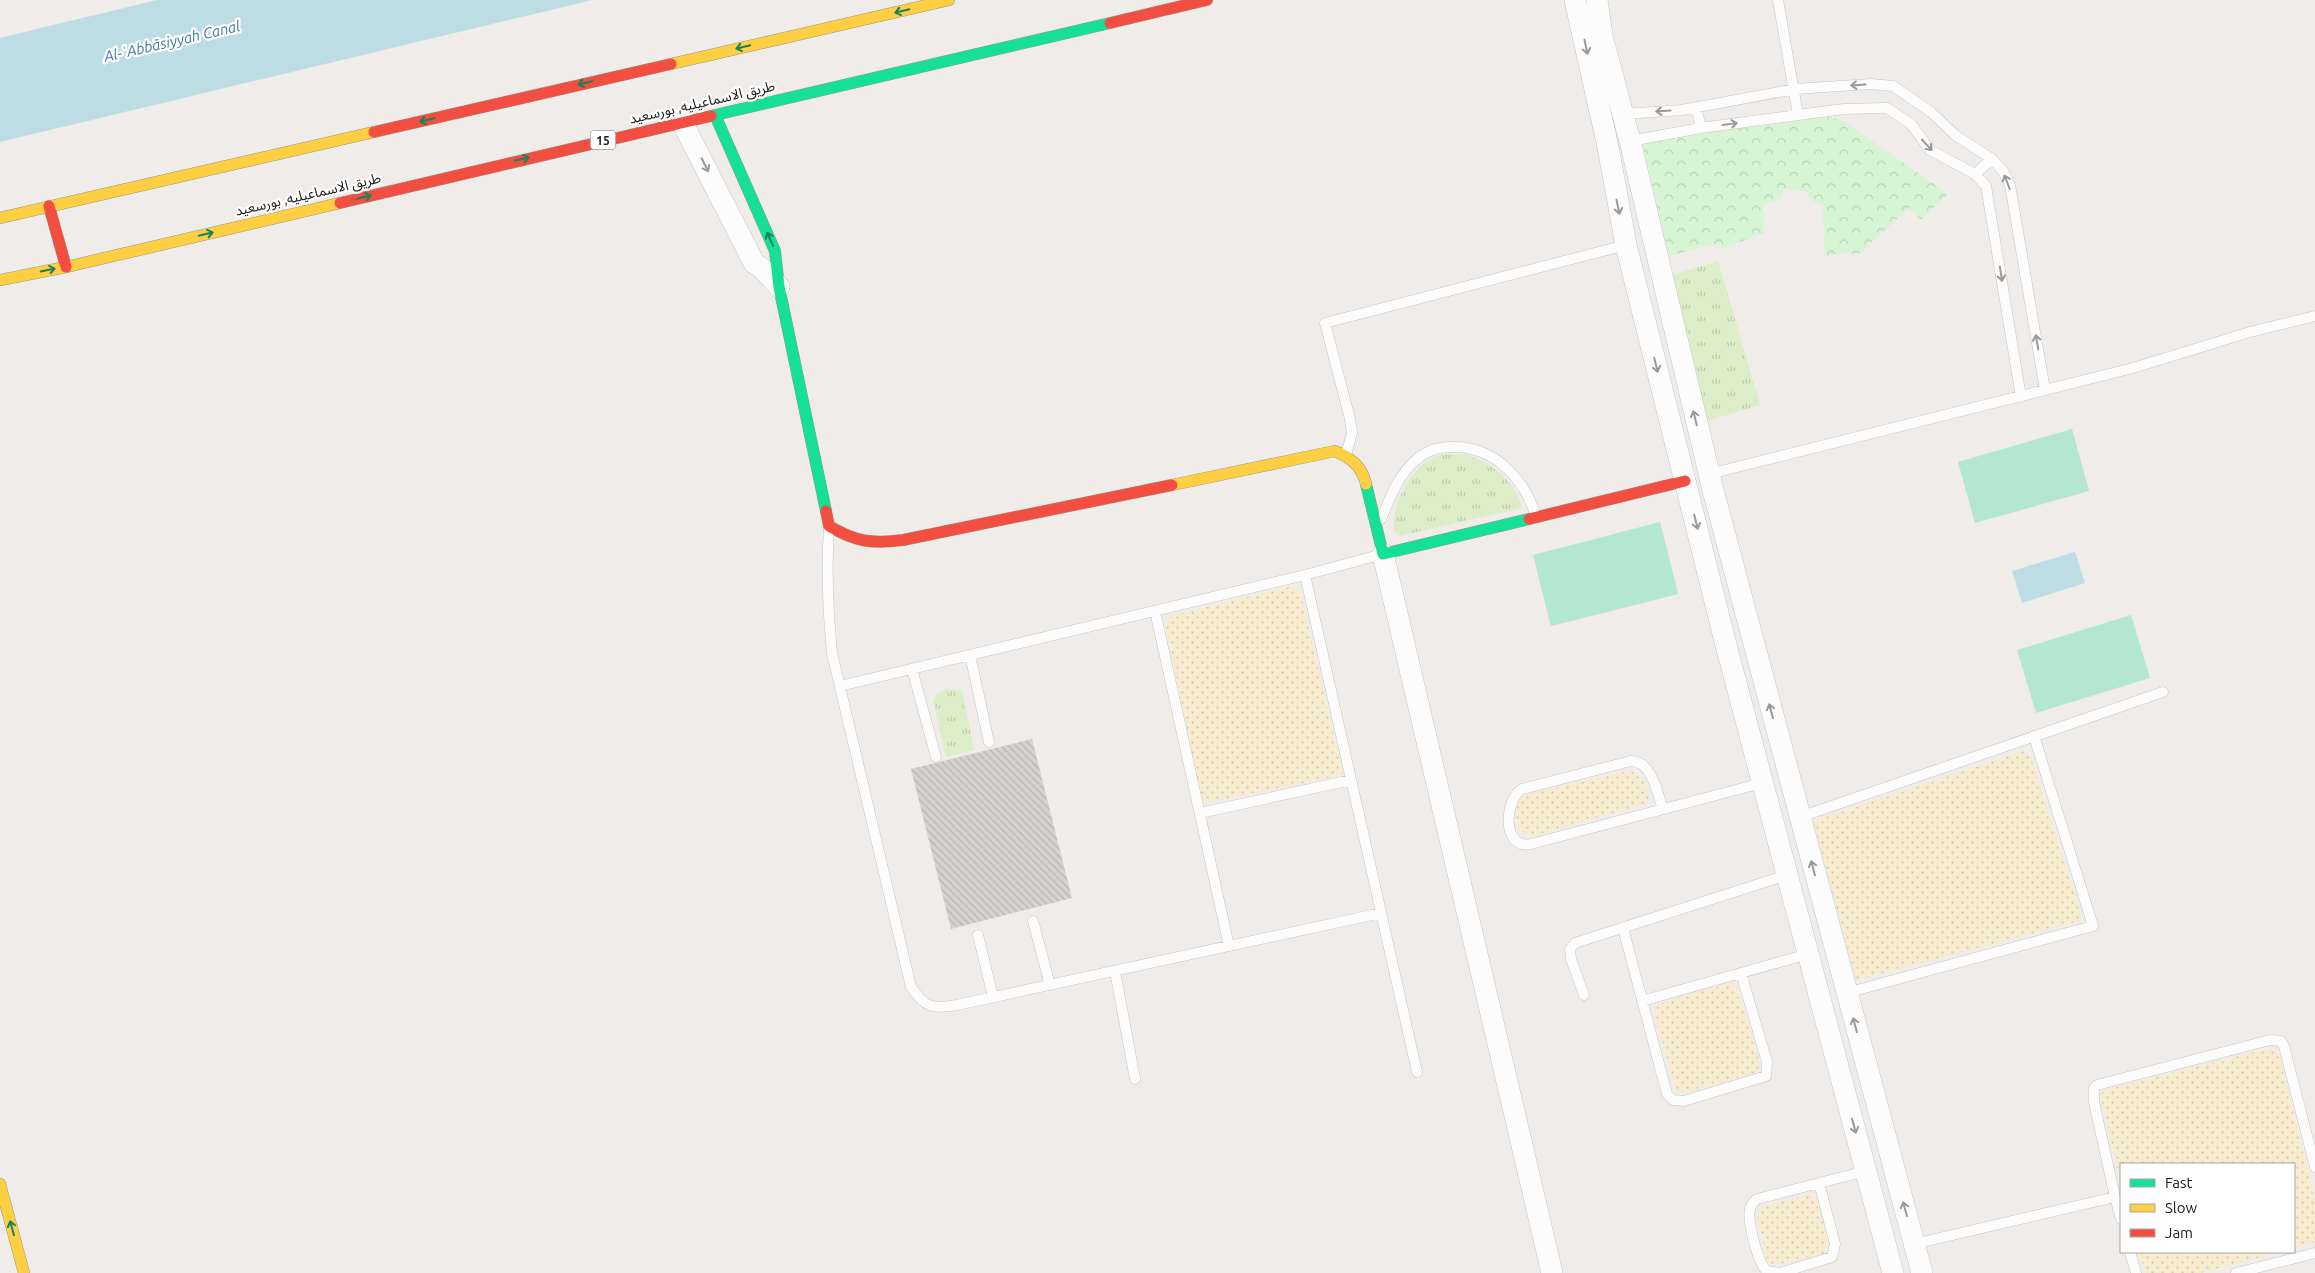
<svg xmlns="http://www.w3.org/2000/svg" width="2315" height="1273" font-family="Ubuntu,'Noto Sans Arabic',sans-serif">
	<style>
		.grass { fill: url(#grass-tufts) }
		.sand { fill: url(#sand-dots) }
		.park { fill: url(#park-crowns) }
		.pitch { fill: #b3e7ce }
		.water { fill: #bcdde3 }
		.building { fill: url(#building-back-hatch) }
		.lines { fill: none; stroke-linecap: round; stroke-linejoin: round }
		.lane-casing { stroke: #c7c6c5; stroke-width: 11 }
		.street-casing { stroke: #c7c6c5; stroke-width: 22 }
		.fast-casing { stroke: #9a9a7f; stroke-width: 12 }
		.slow-casing { stroke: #9a9a7f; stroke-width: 12 }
		.jam-casing { stroke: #9a9a7f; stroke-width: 12 }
		.lane { stroke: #fdfcfc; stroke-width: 10 }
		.street { stroke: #fdfcfc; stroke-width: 21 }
		.fast { stroke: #16e098; stroke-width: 11 }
		.slow { stroke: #ffcf43; stroke-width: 11 }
		.jam { stroke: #f24e42; stroke-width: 11 }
		.oneway { stroke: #1b805c }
		.oneway2 { stroke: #9a9999 }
		.labels { text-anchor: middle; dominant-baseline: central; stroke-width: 4.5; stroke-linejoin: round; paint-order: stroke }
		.shield { fill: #fff; stroke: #636363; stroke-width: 1 }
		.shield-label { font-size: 12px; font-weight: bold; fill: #202020 }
		.street-label { font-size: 14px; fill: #202020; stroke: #fff }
		.water-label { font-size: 15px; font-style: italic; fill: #4279a6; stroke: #fff }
	</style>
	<defs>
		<pattern id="grass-tufts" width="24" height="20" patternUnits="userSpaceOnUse" patternTransform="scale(1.25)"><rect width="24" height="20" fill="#ddedc7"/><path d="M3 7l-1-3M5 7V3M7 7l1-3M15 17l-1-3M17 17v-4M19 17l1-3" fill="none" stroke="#bdcbab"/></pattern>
		<pattern id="sand-dots" width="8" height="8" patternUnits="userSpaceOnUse" patternTransform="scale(1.25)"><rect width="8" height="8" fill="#f8ecce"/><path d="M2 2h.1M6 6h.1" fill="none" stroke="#d4cab1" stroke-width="1.8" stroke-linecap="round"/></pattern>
		<pattern id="park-crowns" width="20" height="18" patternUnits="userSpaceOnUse" patternTransform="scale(1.25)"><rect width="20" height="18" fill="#d7f5d5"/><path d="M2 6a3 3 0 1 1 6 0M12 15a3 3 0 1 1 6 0" fill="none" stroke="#b8d2b7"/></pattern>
		<pattern id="building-back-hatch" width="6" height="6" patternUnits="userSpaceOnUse" patternTransform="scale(1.25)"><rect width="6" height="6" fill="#d6d2d0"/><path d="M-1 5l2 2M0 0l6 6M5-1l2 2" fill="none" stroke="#b7b4b2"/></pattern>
	</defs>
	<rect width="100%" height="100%" fill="#efece9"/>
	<!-- grass -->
	<path class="grass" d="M1718,261L1760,405L1707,421L1673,275Z
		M1462,454C1490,461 1514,479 1522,508L1400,536L1394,531C1392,504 1410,467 1435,457C1443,453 1454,454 1462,454Z
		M946,689L962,691L974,750L946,757L933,700L937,694Z"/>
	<!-- sand -->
	<path class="sand" d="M1293,586L1299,589L1301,595L1343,775L1205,803L1202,801L1166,627L1167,620L1170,616Z
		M2023,751L2031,758L2082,916L2080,921L1856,980L1814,824L1816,820Z
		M1628,771C1643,773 1645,782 1649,796L1645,804L1532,836C1512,832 1510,806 1526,795Z
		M1729,983L1735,984L1737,988L1760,1064L1757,1072L1686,1093L1676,1090L1654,1012L1658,1004Z
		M2262,1050L2274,1051L2279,1055L2315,1200V1242L2294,1248V1164H2121V1183L2101,1099V1093L2105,1090Z
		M1808,1195L1813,1196L1816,1201C1820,1215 1833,1242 1824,1254L1779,1264H1770L1767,1262L1757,1215L1763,1206Z
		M2139,1252H2280L2200,1273H2145Z"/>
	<!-- park -->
	<path class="park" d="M1829,117L1845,122L1948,194L1921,220L1909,208L1859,254L1841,253L1824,256L1823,205L1812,201L1805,191L1785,189L1780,200L1763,204L1764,233L1722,249L1718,243L1669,256L1642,141Z"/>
	<!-- pitch -->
	<path class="pitch" d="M2072,429L2089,491L1975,523L1958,462Z
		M1660,522L1678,594L1551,626L1533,555Z
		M2131,615L2150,678L2036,713L2017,650Z"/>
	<!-- water -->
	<path class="water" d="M157,0H592L0,142V38Z
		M2075,552L2085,583L2022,603L2012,571Z"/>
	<!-- building -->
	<path class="building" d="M1032,739L1072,898L951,929L911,769Z"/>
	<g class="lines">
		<!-- lane casing -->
		<g class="lane-casing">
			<path id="lane" d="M1778,0L1798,115
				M1696,107L1701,128
				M1623,114L1682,110L1795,89L1871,84L1893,86L1931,112L1955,135L1992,159L2003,171L2010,185L2045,390
				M1630,141L1701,128L1798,115L1844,109L1887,108L1911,124L1930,150L1975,174L1986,186L2021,397
				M1975,174L1992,159
				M1346,455L1352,433L1350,419L1325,323L1626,245
				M1709,474L2133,368L2250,332L2315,316
				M1381,519C1390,498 1398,475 1416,460C1426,451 1438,447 1451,447C1494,445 1525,479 1536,517
				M829,529C826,571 828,611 832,653L911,987C925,1008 933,1009 957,1005L1381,913
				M1305,575L1417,1072
				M1155,611L1229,946
				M970,655L989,742
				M912,669L936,757
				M840,686L1305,575L1383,554
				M1663,809C1657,793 1652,761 1631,761L1522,789C1506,799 1502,840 1523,844C1527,845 1532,844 1535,843L1762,783
				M1200,813L1351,780
				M1800,817L2163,692
				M1033,921L1050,985
				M1623,928L1667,1094L1673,1100L1684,1101L1766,1076L1767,1062L1741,973
				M978,935L993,997
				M1115,971L1135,1079
				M1846,993L2093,926L2034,736
				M1584,995L1571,959L1570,949L1575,943L1787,875
				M1642,1001L1808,954
				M1819,1183L1835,1244L1832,1257L1780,1273L1767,1271C1758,1264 1747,1221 1750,1209C1751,1204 1753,1202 1757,1199L1866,1171
				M2115,1197L2094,1102V1088L2097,1085L2270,1040L2281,1041L2284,1046L2315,1167
				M1914,1244L2115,1197L2121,1219
				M2130,1252L2136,1273
				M2236,1273L2315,1253"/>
		</g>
		<!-- street casing -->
		<g class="street-casing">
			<path id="street" d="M1575,0L1608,147L1626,245L1727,649L1893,1273
				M1597,0L1602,36L1630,141L1713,490L1922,1273
				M682,122L754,263L764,270L779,287
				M1383,554L1552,1273"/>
		</g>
		<!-- fast casing -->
		<g class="fast-casing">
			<path id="fast" d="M715,115L775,251L779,287L826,511
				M711,116L1110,23
				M1366,484L1383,554L1529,519"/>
		</g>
		<!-- slow casing -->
		<g class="slow-casing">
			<path id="slow" d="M671,64L949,0
				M0,218L374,132
				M0,280L66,267L340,203
				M1172,485L1335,451C1351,458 1362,466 1366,484
				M0,1184L24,1273"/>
		</g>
		<!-- jam casing -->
		<g class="jam-casing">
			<path id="jam" d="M1110,23L1207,0
				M374,132L671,64
				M340,203L711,116
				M49,206L66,267
				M826,511L829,526C856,542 872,544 903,540L1172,485
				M1529,519L1685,481"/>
		</g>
		<!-- lane -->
		<use href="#lane" class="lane"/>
		<!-- street -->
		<use href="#street" class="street"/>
		<!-- fast -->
		<use href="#fast" class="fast"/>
		<!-- slow -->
		<use href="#slow" class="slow"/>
		<!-- jam -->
		<use href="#jam" class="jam"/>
	</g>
	<!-- one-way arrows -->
	<defs><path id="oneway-shaft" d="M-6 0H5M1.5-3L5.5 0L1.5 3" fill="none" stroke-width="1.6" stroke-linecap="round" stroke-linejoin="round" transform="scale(1.25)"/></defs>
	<g class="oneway">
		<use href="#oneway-shaft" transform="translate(902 11) rotate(167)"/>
		<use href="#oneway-shaft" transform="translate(743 47) rotate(167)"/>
		<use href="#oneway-shaft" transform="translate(585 83) rotate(167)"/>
		<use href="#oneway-shaft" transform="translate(427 120) rotate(167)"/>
		<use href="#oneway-shaft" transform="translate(522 159) rotate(-13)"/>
		<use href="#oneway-shaft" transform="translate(364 197) rotate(-13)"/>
		<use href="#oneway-shaft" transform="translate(206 234) rotate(-13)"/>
		<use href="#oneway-shaft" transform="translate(770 239) rotate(-114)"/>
		<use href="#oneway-shaft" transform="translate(48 270) rotate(-12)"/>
		<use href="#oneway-shaft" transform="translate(12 1228) rotate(-105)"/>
	</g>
	<g class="oneway2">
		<use href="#oneway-shaft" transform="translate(1586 47) rotate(78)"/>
		<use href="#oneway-shaft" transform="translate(1858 85) rotate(176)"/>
		<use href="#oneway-shaft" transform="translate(1663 111) rotate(176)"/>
		<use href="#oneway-shaft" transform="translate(1730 124) rotate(-8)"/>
		<use href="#oneway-shaft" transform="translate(1927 145) rotate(47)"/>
		<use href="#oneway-shaft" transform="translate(705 165) rotate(63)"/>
		<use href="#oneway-shaft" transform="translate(2007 182) rotate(-111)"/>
		<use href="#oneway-shaft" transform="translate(1618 207) rotate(78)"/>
		<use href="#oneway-shaft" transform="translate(2001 274) rotate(81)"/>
		<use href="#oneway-shaft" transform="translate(2037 342) rotate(-100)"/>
		<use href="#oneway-shaft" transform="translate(1656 365) rotate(76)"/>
		<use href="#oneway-shaft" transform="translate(1695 418) rotate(-104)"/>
		<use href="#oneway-shaft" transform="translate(1696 522) rotate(76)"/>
		<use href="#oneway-shaft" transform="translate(1771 711) rotate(-105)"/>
		<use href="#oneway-shaft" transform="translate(1813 868) rotate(-105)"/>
		<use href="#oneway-shaft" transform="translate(1855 1025) rotate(-105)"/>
		<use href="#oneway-shaft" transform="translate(1854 1126) rotate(74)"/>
		<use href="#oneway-shaft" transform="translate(1905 1209) rotate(-105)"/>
	</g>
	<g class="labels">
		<!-- shield labels -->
		<rect class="shield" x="590.5" y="130.5" width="25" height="19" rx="4"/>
		<g class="shield-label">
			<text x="603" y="140">15</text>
		</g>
		<!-- street labels -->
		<g class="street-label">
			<text transform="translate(702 102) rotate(-13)">طريق الاسماعيليه, بورسعيد</text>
			<text transform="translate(308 194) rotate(-13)">طريق الاسماعيليه, بورسعيد</text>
		</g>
		<!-- water labels -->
		<g class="water-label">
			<text transform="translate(172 41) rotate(-13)">Al-ʿAbbāsiyyah Canal</text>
		</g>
	</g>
	<!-- legend -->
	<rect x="2120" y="1163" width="175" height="90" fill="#ffffff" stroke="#a6a6a6"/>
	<rect x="2130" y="1179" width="25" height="8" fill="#16e098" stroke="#a6a6a6"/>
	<text x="2165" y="1188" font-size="15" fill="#202020">Fast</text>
	<rect x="2130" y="1204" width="25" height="8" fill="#ffcf43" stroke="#a6a6a6"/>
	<text x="2165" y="1213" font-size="15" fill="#202020">Slow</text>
	<rect x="2130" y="1229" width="25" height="8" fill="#f24e42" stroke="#a6a6a6"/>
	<text x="2165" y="1238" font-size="15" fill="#202020">Jam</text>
</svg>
